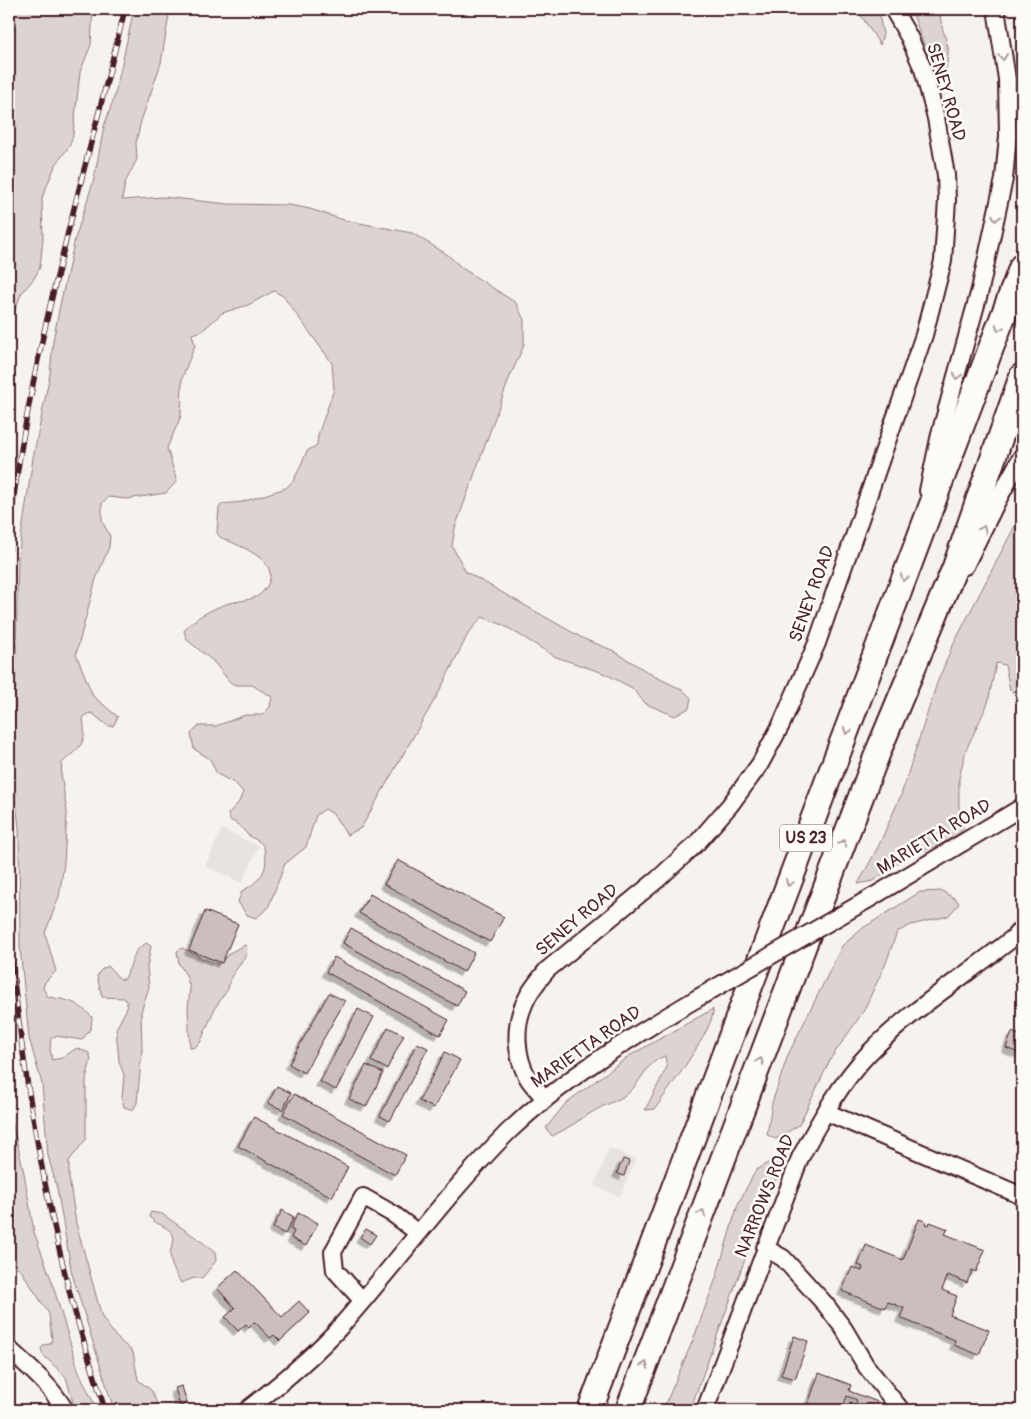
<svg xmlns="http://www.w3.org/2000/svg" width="1031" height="1419" font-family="Pangolin,sans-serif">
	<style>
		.built { fill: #e9e3e0 }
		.green { fill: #dcd4d2; stroke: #937a7e }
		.building { fill: #cbbfbe; stroke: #4a1f2b; filter: url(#shadow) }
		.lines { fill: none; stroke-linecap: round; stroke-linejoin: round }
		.minor-casing { stroke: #4a1f2b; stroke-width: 20 }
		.highway-casing { stroke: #4a1f2b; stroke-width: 28 }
		.minor { stroke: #fdfcf7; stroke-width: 16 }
		.highway { stroke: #fdfcf7; stroke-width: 24 }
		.rail-casing { stroke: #4a1f2b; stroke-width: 5.5 }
		.rail { stroke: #fdfcf7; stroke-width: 4; stroke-dasharray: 11; stroke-linecap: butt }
		.minor-bridge-casing { stroke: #4a1f2b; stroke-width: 20; stroke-linecap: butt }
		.minor-bridge { stroke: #fdfcf7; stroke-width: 16 }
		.oneway { stroke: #ac999b }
		.labels { text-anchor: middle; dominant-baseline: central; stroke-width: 5; stroke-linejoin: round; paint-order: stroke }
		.shield { fill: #fdfcf7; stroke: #806168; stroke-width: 1 }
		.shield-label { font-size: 16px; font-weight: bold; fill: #4a1f2b }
		.street-label { font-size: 18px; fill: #4a1f2b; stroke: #fdfcf7 }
	</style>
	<defs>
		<filter id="shadow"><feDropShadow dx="-4.5" dy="4.5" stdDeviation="0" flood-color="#0004"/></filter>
	</defs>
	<rect width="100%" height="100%" fill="#f6f3ef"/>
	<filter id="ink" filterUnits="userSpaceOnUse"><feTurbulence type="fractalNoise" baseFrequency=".02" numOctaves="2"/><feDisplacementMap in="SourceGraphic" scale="10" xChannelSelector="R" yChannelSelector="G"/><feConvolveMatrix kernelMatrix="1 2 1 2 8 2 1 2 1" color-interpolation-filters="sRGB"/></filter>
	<g filter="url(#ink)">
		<!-- built -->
		<path class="built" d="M222,829L259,846L242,883L205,866Z
			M609,1148L636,1159L620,1197L594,1186Z"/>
		<!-- green -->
		<path class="green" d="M13,9H93L91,45L80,72L73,135L70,145L55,166L42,198L43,239L40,267L35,277L21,294L12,318L9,339V31Z
			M134,9H170L161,63L141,121L136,143L137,159L125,183L122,200L163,197L228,204L290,205L310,209L344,220L412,233L448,255L462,268L516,303L524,320V345L509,379L455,528L452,546L466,572L584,639L612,650L654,676L683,690L691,698L689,708L675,716L646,704L632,688L606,674L556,657L503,625L482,617L468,634L439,692L361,828L347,835L333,814L325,809L316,815L306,847L285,864L268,908L256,918L247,915L238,902L242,891C256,884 269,872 265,855C265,852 264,846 262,844C258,840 252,838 248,835C241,828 240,825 230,820L228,814L239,802L243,792L236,784L217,774L210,759L194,749L191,734L198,726H216L245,715H262L270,707L272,697L252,685H235L230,682L213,661L187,640L184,631C192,619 212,609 226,604C235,601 247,601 256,597C261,595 267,587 269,582C278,558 236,545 220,537L217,533L219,508L222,504L242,502L286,488L294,480L307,451L317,445L318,435L334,389L332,363L283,296L274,291L248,305L222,313L202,331L192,334L195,345L182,378L181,416L167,448L177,481L166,493L127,499L109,497L102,503V521L110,536L109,547L96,579L76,654L93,696L118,717L113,726H108L92,713L87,714L83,718C87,746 81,745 62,763L61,774L67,812L64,863L59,897L45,933L56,971L45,982L43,988L48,997C70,1000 77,1002 92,1017L91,1028L82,1040L56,1036L51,1038L50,1049L52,1060L62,1058L77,1048L89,1053L91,1059L86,1080V1139L69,1161V1178L76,1223L102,1317L116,1337L133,1352L138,1380L151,1390L160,1410H114L72,1274L57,1188L48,1156L42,1084L29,1038L20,947L19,827L13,780L18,558L33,458L50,374L53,341L60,305L75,239L94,179L104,126L115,95Z
			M857,9H878L883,34L880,45Z
			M914,9H941C938,22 946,35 948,48C949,57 946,68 944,77L939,79L935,76L913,14Z
			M1022,512V681L1014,693L1010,690L1005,665L996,663L988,703L966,750L959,778V807L963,828L960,833L938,846L911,854L873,881L858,884L878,847L901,795L937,683L952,647Z
			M942,891L957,900L959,904L948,916L911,925L897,932L886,963L863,1012L831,1058L799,1125L776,1139L767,1135L772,1103L788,1055L842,946L863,928L920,892Z
			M146,943L151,946L147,967L149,987L141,1012L142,1051L137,1103L133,1110L124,1107L122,1099L124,1075L119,1061L116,1029L126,1010L127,1002L124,998L102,997L97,976L101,970L108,966L120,979H125L136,951Z
			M245,945L247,947L246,955L231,977L228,989L215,1008L200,1043L193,1048L190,1047L188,1009L190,988L186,975L179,964L177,951L182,948C194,953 206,962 219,964L231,952Z
			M713,1009C716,1027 667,1091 655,1109L645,1110L667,1067L665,1056C646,1061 641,1084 627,1094C618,1101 606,1104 596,1110C581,1118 568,1129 552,1136L546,1128L566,1103L629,1056Z
			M9,1108L24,1173L34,1232L51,1279L79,1372L97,1410H75L66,1377L43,1355L41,1349L44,1345L50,1344L52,1340L49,1314L21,1270L9,1261Z
			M771,1161L780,1166V1172L768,1196L690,1410H663L693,1340L716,1278L738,1204L756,1170Z
			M151,1212L162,1214L201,1241L215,1253L216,1261L202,1278H194L181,1283C176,1275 170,1264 170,1254C170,1248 176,1241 173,1235C168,1225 154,1225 149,1216Z"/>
		<!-- building -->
		<path class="building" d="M398,860L504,917L490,942L384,884Z
			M370,894L474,953L464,972L359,913Z
			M205,911L238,924L222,963L189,950Z
			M351,928L465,991L457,1006L343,943Z
			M334,957L449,1020L440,1035L326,972Z
			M329,993L345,1001L304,1073L289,1064Z
			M358,1009L374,1017L336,1090L320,1082Z
			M388,1027L404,1035L387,1069L371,1061Z
			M1012,1032L1022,1036L1021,1054L1006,1048Z
			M417,1043L428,1048L390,1121L380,1116Z
			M445,1052L460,1060L434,1108L419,1101Z
			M366,1065L383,1073L366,1107L349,1099Z
			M277,1086L291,1093L283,1110L268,1103Z
			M294,1094L406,1155L395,1175L283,1114Z
			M254,1117L348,1167L332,1197L238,1146Z
			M623,1159L629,1161L624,1176L617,1173Z
			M282,1210L294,1217L285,1234L273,1228Z
			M298,1213L318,1223L306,1246L291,1238L294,1231L290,1229Z
			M919,1219L927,1222L926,1224L929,1225L930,1222L948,1229L945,1234L985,1250L976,1272L972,1270L967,1283L948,1275L942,1290L957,1296L950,1315L989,1330L979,1355L954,1345L955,1340L900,1318L904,1308L888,1302L885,1308L842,1291L852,1267L862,1271L863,1267L858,1265L866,1245L903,1260Z
			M366,1229L376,1235L370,1244L360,1237Z
			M237,1270L282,1317L299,1301L310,1313L280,1341L274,1335L270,1338L255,1322L249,1328L246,1324L238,1331L225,1317L235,1308L217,1288Z
			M794,1336L808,1341L795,1379L781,1375Z
			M819,1373L851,1385L849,1391L891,1407L890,1410H853L857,1400L847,1396L842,1410H806Z
			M182,1386L187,1404L180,1406L175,1388Z"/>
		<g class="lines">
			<!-- minor casing -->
			<g class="minor-casing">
				<path id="minor" d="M928,491L940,434L980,290L1004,179L1008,136L1007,79L996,9
					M965,566L996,503L1022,456
					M874,896L1022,807
					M545,1099C540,1092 532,1085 528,1078C515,1056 514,1025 525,1002C530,990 539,980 547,970L658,879L697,843L730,805L760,764L781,725L817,643L924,335L943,261L947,200L946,175L936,118L923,69L909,37L893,9
					M826,1112L1022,1196
					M765,1248L783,1258L825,1304L844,1329L866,1366L901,1410
					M362,1300L335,1270L333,1252L363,1197L393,1214L418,1233
					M9,1349C30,1368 50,1385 65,1410
					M247,1410C279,1385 312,1358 340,1327C397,1263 447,1193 508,1132C564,1078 630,1038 696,999
					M705,1410L800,1158C819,1122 840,1083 869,1053C912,1009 965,976 1013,938L1022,928"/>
			</g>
			<!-- highway casing -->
			<g class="highway-casing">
				<path id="highway" d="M590,1410L1022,266
					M628,1410L812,924L880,747L955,567L1022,376"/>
			</g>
			<!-- minor -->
			<use href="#minor" class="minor"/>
			<!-- highway -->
			<use href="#highway" class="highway"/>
			<!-- rail casing -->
			<g class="rail-casing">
				<path id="rail" d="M9,550C11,528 12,505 16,482C39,322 87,166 125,9
					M9,931C20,1054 40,1175 70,1294C80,1333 94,1372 105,1410"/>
			</g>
			<!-- rail -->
			<use href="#rail" class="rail"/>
			<!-- minor-bridge casing -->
			<g class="minor-bridge-casing">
				<path id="minor-bridge" d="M696,999L874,896"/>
			</g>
			<!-- minor-bridge -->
			<use href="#minor-bridge" class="minor-bridge"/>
		</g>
		<!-- one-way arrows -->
		<defs><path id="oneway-chevron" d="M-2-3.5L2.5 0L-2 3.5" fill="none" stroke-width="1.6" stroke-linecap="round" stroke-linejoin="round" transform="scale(1.25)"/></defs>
		<g class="oneway">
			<use href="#oneway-chevron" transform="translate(1003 57) rotate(82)"/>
			<use href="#oneway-chevron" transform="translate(996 218) rotate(101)"/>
			<use href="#oneway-chevron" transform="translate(999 328) rotate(111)"/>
			<use href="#oneway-chevron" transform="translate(957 376) rotate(105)"/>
			<use href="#oneway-chevron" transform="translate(983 529) rotate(-65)"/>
			<use href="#oneway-chevron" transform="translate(904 578) rotate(111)"/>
			<use href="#oneway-chevron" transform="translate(847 731) rotate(111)"/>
			<use href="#oneway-chevron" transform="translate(843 843) rotate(-69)"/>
			<use href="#oneway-chevron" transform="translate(789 883) rotate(111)"/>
			<use href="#oneway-chevron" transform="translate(760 1061) rotate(-69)"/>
			<use href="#oneway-chevron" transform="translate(702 1213) rotate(-69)"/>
			<use href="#oneway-chevron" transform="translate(645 1365) rotate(-69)"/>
		</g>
	</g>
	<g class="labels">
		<!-- shield labels -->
		<rect class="shield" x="780" y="824.5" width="52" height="27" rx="4"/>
		<g class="shield-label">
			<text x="806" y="838">US 23</text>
		</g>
		<!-- street labels -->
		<g class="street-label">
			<text transform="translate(946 92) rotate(74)">SENEY ROAD</text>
			<text transform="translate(812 594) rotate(-70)">SENEY ROAD</text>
			<text transform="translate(934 837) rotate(-31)">MARIETTA ROAD</text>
			<text transform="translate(577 920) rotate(-40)">SENEY ROAD</text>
			<text transform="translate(586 1047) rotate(-35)">MARIETTA ROAD</text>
			<text transform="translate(765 1196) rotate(-68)">NARROWS ROAD</text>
		</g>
	</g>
	<!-- margin -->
	<rect width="1031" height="1419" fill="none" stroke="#fdfcf7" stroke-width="30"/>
	<rect x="15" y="15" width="1001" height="1389" fill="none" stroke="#4a1f2b" stroke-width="2" filter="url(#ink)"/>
</svg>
